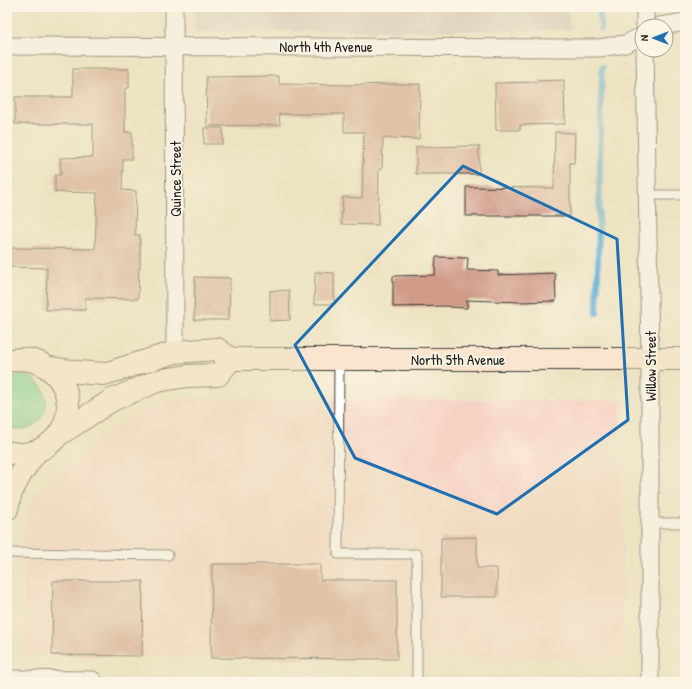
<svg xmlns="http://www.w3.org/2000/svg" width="692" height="689" font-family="'Patrick Hand',sans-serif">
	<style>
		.built { fill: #f6d2c3 }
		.industrial { fill: #d1bfbd }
		.green { fill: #7dd193; stroke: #4c7658 }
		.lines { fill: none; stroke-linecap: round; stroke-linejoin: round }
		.stream { stroke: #5aadd5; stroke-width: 6 }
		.building { fill: #cf9a88 }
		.service-casing { stroke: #3b3a35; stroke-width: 11 }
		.minor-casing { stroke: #3b3a35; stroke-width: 19 }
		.tertiary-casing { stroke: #3b3a35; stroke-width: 23 }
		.secondary-casing { stroke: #3b3a35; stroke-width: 24 }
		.service { stroke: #fff; stroke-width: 9 }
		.minor { stroke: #fff; stroke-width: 17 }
		.tertiary { stroke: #fff; stroke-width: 21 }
		.secondary { stroke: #fce5cf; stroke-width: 22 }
		.marked { fill: none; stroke: #1f6fb2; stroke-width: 3; stroke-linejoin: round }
		.labels { text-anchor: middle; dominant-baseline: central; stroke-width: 3.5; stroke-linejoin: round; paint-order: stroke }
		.street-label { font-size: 15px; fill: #1c1c1c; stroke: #fcf5e5 }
	</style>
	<rect width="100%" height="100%" fill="#fcf5e5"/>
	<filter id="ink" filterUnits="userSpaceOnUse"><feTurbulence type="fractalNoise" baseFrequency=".025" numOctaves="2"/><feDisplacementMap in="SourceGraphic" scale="8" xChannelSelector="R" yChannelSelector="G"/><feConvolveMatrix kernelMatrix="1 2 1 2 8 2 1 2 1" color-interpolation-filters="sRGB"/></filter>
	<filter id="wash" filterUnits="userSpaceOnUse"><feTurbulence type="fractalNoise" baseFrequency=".012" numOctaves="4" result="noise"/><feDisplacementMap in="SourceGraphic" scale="16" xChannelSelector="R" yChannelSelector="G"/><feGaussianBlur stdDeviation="0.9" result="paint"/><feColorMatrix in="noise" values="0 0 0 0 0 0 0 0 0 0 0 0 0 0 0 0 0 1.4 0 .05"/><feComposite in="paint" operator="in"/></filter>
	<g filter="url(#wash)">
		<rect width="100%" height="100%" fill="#ede3c3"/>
		<!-- built -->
		<path class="built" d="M177,398L621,401L625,660L23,655L24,531L33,497L122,422Z"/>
		<!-- industrial -->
		<path class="industrial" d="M195,7H567L571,30L195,32Z"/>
		<!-- green -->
		<path class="green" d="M17,375C20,375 24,375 27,376C30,377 35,379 37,382C60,404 36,440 7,426V378Z"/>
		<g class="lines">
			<!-- stream -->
			<path class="stream" d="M599,7L601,29
				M597,313L602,67"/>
		</g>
		<g id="blocks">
			<!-- building -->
			<path class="building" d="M73,69H129V88H125V132H132V159H123L122,190L136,191L135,235H140V268H139L138,299L85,298V310H46L47,268L7,267V248L95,249L97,193L55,192V175H61L60,158L93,157V124H15V97H73Z
				M279,76V84L353,85L394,84H420L419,139L383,138L382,169H379L378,225L341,224L343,197L362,198L364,132H344V114H279L280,125L207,126L206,77Z
				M564,80L565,124L520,125V130H496L495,83L537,82V81Z
				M204,128H223V144H204Z
				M555,132L575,133L574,163H570V216H466V187L554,188Z
				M479,146V174H416V147Z
				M436,257L468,258L467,270L498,271V275L555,273L556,301L521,302L467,300V308L449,307V306L393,307V276L435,275Z
				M315,272L334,273V304H314Z
				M195,277L230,278L229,320H194Z
				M289,290L290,320L270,321V291Z
				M477,537V568H497V597H441V538Z
				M212,564H320V580H397V659L211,658Z
				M53,581H143L142,656L52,655Z"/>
		</g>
	</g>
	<g filter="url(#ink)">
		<use href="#blocks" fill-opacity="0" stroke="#3b3a35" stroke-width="1"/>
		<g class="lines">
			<!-- service casing -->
			<g class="service-casing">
				<path id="service" d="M648,195H685
					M339,359L338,554H417V682
					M650,523H685
					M7,553L168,555"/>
			</g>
			<!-- minor casing -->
			<g class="minor-casing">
				<path id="minor" d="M174,7L175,352
					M645,7V26
					M660,26L685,22
					M7,46L599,48L625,44L642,36
					M645,50L650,359V682"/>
			</g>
			<!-- tertiary casing -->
			<g class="tertiary-casing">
				<path id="tertiary" d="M7,681L92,682"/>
			</g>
			<!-- secondary casing -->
			<g class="secondary-casing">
				<path id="secondary" d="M7,361C12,360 17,359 22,359C47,360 68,381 68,406C68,432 47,453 22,454C17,454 12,453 7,452
					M49,368L78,372L104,374L175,352L217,349L231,359H685
					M60,434L112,400L157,381L187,376L218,375L231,359
					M7,509L11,492L22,472L36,452"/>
			</g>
			<!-- service -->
			<use href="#service" class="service"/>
			<!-- minor -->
			<use href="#minor" class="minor"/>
			<!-- tertiary -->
			<use href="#tertiary" class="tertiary"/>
			<!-- secondary -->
			<use href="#secondary" class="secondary"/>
		</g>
	</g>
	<!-- marked area -->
	<path d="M0 0H692V689H0ZM463,166L617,239L628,420L497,514L355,458L295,345Z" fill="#ede3c3" fill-opacity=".55" fill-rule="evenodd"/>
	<path class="marked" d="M463,166L617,239L628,420L497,514L355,458L295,345Z"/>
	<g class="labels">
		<!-- street labels -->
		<g class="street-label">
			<text x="326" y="46">North 4th Avenue</text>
			<text transform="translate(175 179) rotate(-90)">Quince Street</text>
			<text x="458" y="359">North 5th Avenue</text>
			<text transform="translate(650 366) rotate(-90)">Willow Street</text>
		</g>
	</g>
	<!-- margin -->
	<rect width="692" height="689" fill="none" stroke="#fcf5e5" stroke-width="24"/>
	<!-- north arrow -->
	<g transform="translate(654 38) rotate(270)"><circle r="19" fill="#fcf5e5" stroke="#a29e95"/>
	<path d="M0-3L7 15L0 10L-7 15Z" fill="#1f6fb2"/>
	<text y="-6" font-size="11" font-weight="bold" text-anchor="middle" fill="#1c1c1c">N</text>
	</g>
</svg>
